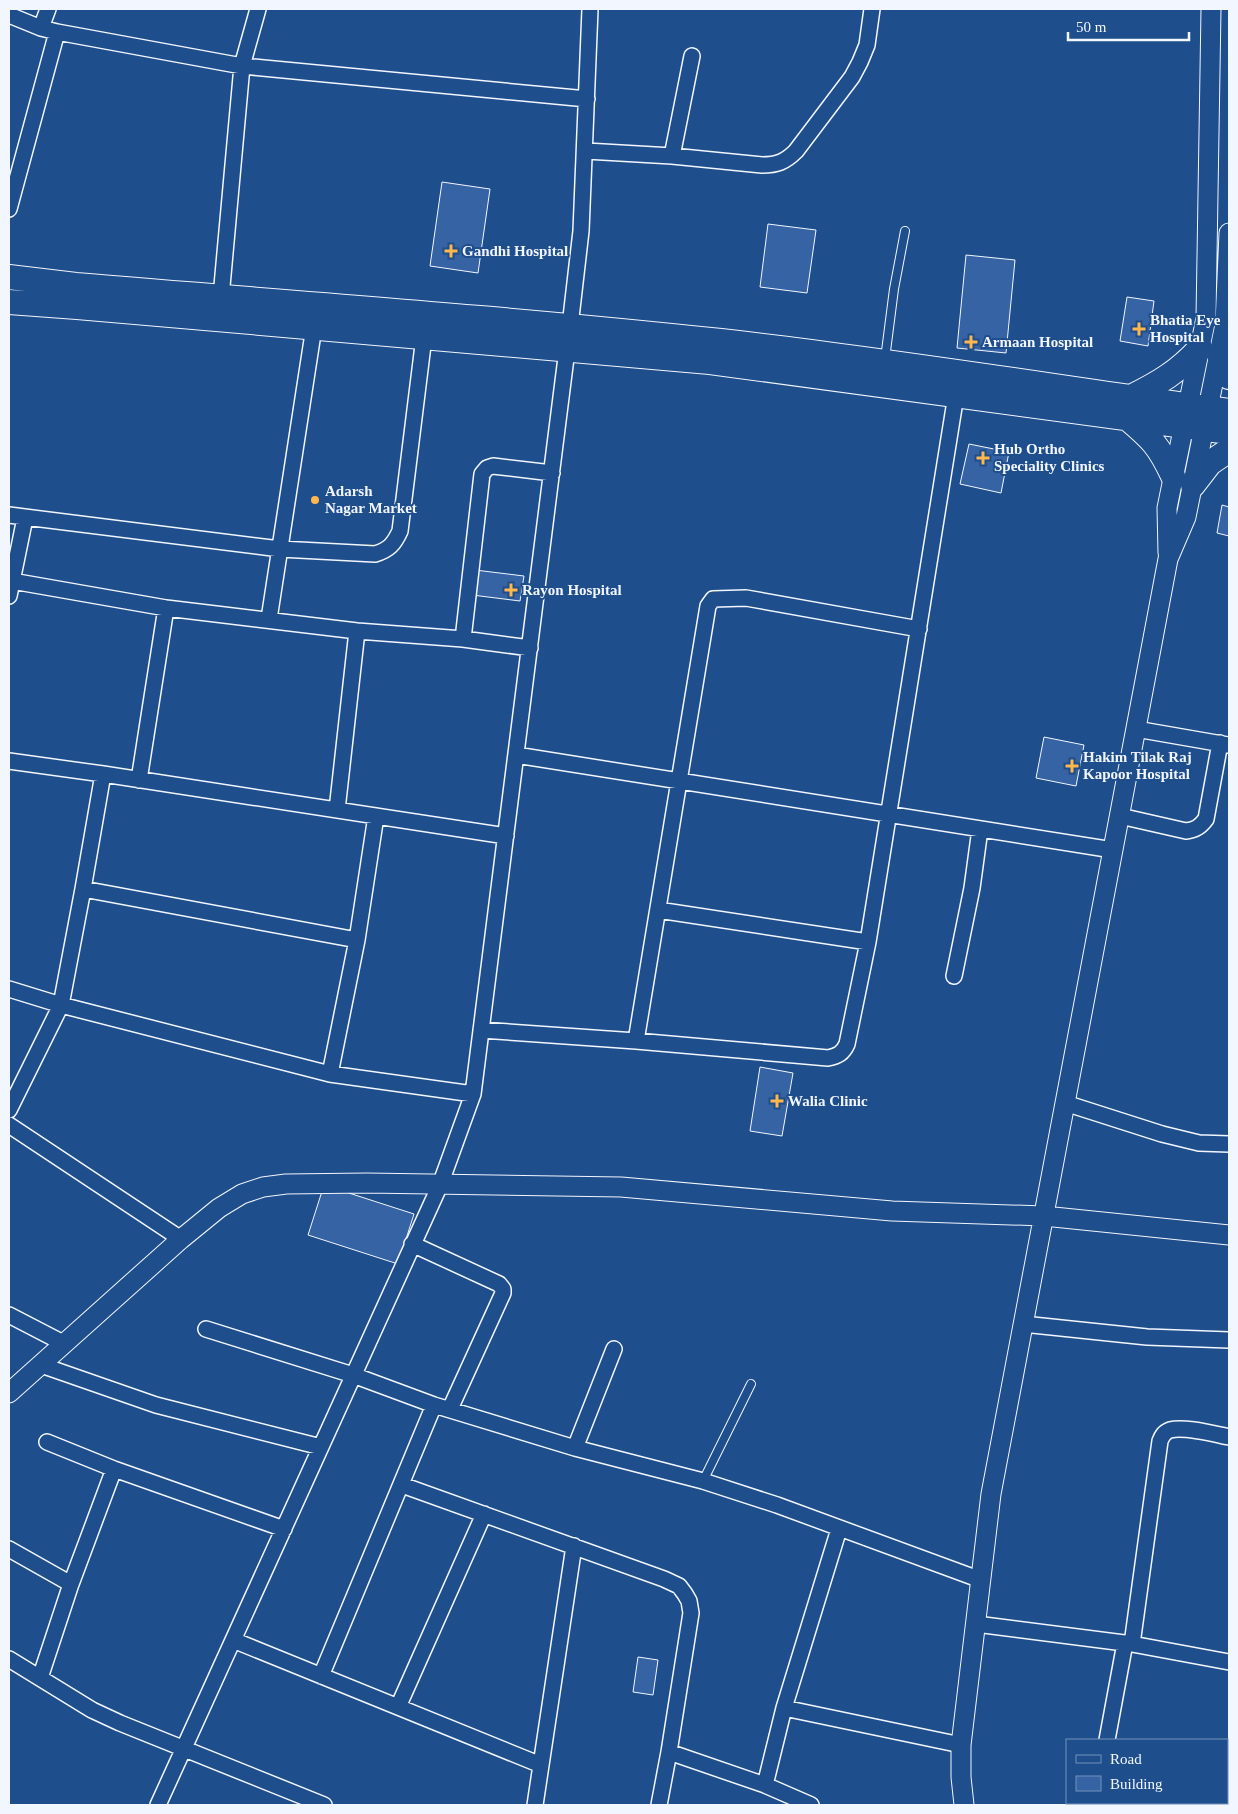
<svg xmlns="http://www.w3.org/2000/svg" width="1238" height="1814" font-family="Georgia,serif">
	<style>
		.building { fill: #3563a3; stroke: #f2f6ff }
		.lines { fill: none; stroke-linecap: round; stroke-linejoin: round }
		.service-casing { stroke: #f2f6ff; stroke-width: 10 }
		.minor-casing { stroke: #f2f6ff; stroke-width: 18 }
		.tertiary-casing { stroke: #f2f6ff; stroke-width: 21 }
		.trunk-casing { stroke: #f2f6ff; stroke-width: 26 }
		.service { stroke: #1f4e8c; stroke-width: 8 }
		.minor { stroke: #1f4e8c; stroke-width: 15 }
		.tertiary { stroke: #1f4e8c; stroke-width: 19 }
		.trunk { stroke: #1f4e8c; stroke-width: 24 }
		.poi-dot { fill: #ffb74d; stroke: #1f4e8c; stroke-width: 2 }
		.labels { text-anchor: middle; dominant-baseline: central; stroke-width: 4; stroke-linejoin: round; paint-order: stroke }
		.poi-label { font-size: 15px; font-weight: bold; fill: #f2f6ff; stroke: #1f4e8c; text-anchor: start }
	</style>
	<rect width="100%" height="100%" fill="#1f4e8c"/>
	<!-- building -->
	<path class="building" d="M442,182L490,189L478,273L430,266Z
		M768,224L816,230L807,293L760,287Z
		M966,255L1015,260L1006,353L957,348Z
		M1127,297L1154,301L1148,346L1120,341Z
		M969,444L1009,452L1001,493L960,484Z
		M1222,505L1229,507V536L1217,533Z
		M475,570L524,576L520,601L472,595Z
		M1044,737L1084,745L1076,786L1036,778Z
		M760,1067L793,1073L782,1136L750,1131Z
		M324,1185L414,1214L398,1264L308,1235Z
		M638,1657L658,1660L653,1695L633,1692Z"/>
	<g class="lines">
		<!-- service casing -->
		<g class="service-casing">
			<path id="service" d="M885,359L894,289L905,231
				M703,1481L751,1384"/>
		</g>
		<!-- minor casing -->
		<g class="minor-casing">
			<path id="minor" d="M9,15L41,28L57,32L242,66L587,99
				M41,28L48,9
				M586,151L672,156L762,165C777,165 785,162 796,151L852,77L860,62L867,45L872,9
				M672,156L692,56
				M9,209L57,32
				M221,297L242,66L258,9
				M9,515L280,549L375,554C389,550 394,544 400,531L424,337
				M12,581L166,608L357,631L463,639L530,648
				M9,596L25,518
				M269,619L314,327
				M463,639L482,474L487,468L493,466L552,473
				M1136,729L1228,745
				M516,755L1113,850
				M9,761L103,774L506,836
				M139,780L166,608
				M337,810L357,631
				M1120,816L1186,831C1195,830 1200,827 1206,819L1220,743
				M83,889L357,940
				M658,910L868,942
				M954,976L972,888L980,829
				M9,989L61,1005L330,1074L473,1094
				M481,1030L636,1041L828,1058C838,1056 843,1053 847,1044L868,942L956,395
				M636,1041L708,606L713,599L746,598L919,629
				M330,1074L357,940L376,816
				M1065,1103L1162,1134L1199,1143L1229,1144
				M9,1110L61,1005L83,889L103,774
				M9,1125L181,1239
				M412,1244L499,1284L503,1289V1293L450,1409
				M9,1315L65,1344
				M1023,1324L1147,1337L1229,1340
				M206,1329L353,1375L434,1405L575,1448L703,1481L777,1505L981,1580
				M41,1365L156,1405L321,1447
				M47,1442L114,1469L284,1529
				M575,1448L614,1349
				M402,1485L664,1579L679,1586L685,1594L689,1601L691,1613L669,1752L659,1805
				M9,1549L71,1584
				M976,1624L1132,1644L1229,1662
				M233,1640L541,1765
				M1132,1644L1160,1441C1162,1436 1164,1432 1170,1430C1184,1426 1214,1434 1229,1437
				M9,1659L92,1710L120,1723L324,1805
				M321,1676L434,1405
				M40,1678L71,1584L114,1469
				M398,1707L484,1514
				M784,1708L961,1745
				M1107,1740L1125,1643
				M669,1752L765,1785L811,1805
				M1227,1766L1229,1767
				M765,1785L784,1708L839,1529
				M158,1805L440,1185L473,1094L570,326L581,231L590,9
				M535,1805L574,1546
				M1094,1805V1803
				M1187,1805V1803"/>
		</g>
		<!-- tertiary casing -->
		<g class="tertiary-casing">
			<path id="tertiary" d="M1168,553L1167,508L1206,318L1211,9
				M9,1393L181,1239L219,1208L242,1194L263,1187L286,1184L367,1183L621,1187L892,1211L1044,1216L1229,1235
				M964,1805L961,1777V1745L991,1494L1168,559L1186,517L1225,324L1229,233"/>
		</g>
		<!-- trunk casing -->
		<g class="trunk-casing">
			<path id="trunk" d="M9,277L76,285C291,303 506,318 721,341C891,360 1060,388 1229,411
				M9,302L77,307L710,362L1229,432
				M1219,355L1229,377
				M1131,397C1159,383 1178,372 1200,348
				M1127,418C1152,439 1159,446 1173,476
				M1193,485L1210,463L1229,450"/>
		</g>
		<!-- service -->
		<use href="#service" class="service"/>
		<!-- minor -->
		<use href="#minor" class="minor"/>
		<!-- tertiary -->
		<use href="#tertiary" class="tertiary"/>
		<!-- trunk -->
		<use href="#trunk" class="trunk"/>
	</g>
	<!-- markers -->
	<g class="poi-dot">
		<path d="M448.5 243.5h5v5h5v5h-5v5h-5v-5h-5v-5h5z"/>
		<path d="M1136.5 321.5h5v5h5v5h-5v5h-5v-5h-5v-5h5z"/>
		<path d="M968.5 334.5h5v5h5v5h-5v5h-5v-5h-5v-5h5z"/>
		<path d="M980.5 450.5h5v5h5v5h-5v5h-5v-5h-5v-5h5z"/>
		<circle cx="315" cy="500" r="5"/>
		<path d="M508.5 582.5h5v5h5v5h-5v5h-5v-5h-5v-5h5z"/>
		<path d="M1069.5 758.5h5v5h5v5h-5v5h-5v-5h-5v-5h5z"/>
		<path d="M774.5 1093.5h5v5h5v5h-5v5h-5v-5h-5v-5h5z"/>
	</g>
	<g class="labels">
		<!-- poi labels -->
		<g class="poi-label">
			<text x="462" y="251">Gandhi Hospital</text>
			<text x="1150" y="320">Bhatia Eye<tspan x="1150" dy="17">Hospital</tspan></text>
			<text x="982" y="342">Armaan Hospital</text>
			<text x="994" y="449">Hub Ortho<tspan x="994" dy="17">Speciality Clinics</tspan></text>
			<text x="325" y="491">Adarsh<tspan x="325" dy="17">Nagar Market</tspan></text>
			<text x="522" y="590">Rayon Hospital</text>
			<text x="1083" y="757">Hakim Tilak Raj<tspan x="1083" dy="17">Kapoor Hospital</tspan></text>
			<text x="788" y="1101">Walia Clinic</text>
		</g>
	</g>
	<!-- border -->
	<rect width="1238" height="1814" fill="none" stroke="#f2f6ff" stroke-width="20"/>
	<!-- legend -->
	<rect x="1066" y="1739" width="162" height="65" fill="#1f4e8c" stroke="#7391ba"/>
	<rect x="1076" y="1755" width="25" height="8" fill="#1f4e8c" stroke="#7391ba"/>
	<text x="1110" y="1764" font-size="15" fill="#f2f6ff">Road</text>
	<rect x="1076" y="1776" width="25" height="15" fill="#3563a3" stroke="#7391ba"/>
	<text x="1110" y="1789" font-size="15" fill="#f2f6ff">Building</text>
	<!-- scale -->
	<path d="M1068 32v8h121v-8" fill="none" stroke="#f2f6ff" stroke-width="2.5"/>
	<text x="1076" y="32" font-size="15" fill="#f2f6ff" stroke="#1f4e8c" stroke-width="4" paint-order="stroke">50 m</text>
</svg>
